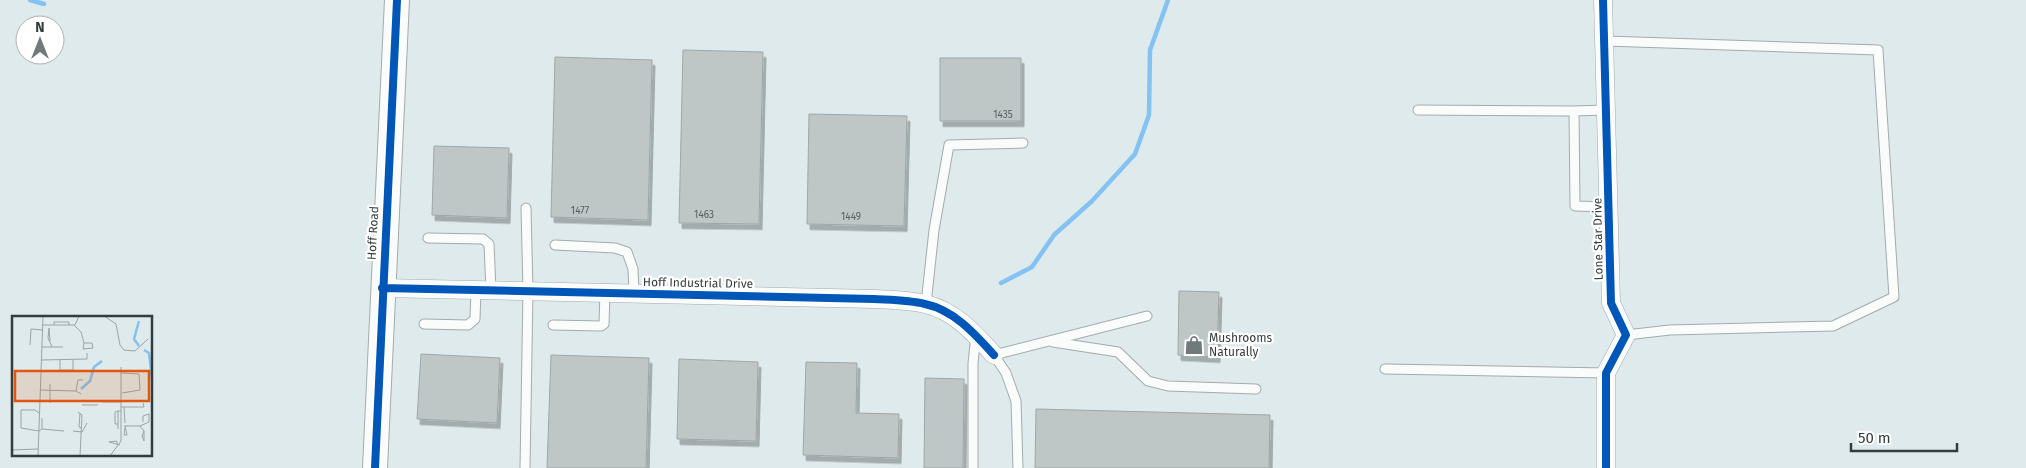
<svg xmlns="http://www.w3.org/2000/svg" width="2026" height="468" font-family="'Fira Sans',sans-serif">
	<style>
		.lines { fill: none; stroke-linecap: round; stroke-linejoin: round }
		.stream { stroke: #83c2f2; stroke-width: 4.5 }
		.building { fill: #bec7c6; stroke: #9ea7a7; filter: url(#shadow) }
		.lane-casing { stroke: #a3abac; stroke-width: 11 }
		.street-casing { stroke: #a3abac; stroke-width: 19 }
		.secondary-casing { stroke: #a3abac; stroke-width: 26 }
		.lane { stroke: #fafcfc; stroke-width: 9 }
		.street { stroke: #fafcfc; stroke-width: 18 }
		.secondary { stroke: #fafcfc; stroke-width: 24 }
		.cycleway-casing { stroke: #fff; stroke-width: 11 }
		.cycleway { stroke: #0057b8; stroke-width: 8 }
		.labels { text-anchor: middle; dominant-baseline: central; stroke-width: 4.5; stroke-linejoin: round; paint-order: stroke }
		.number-label { font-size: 10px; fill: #56605f }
		.street-label { font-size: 12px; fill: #343d3d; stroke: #fff }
		.poi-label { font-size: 12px; fill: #343d3d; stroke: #fff; text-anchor: start }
		.inset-river { fill: none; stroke: #83c2f2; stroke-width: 2.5 }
		.inset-road { fill: none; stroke: #9aa5a5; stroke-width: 1 }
		.view { fill: #df580e; fill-opacity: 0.15; stroke: #df580e; stroke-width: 2.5 }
		.inset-edge { fill: none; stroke: #343d3d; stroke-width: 2.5 }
	</style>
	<defs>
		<filter id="shadow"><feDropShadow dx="3" dy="5.5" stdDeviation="0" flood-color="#0004"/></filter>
	</defs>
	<rect width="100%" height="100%" fill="#deeaeb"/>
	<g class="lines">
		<!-- stream -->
		<path class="stream" d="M30,0L44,4
			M1001,283L1032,267L1054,235L1092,201L1135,154L1149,115L1150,50L1168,0"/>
	</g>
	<!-- building -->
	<path class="building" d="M683,50L763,52L759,224L679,223Z
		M555,57L652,60L648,220L551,217Z
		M940,58H1021V121H940Z
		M809,114L907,116L904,226L807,224Z
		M434,146L509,148L507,218L432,215Z
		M1179,291L1219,292L1217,357L1178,355Z
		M421,354L500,358L497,423L417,419Z
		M551,355L649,358L646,468H547Z
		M679,359L758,362L756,441L677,439Z
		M806,362L857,363L856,413L899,414L898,458L803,455Z
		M925,378L964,379L963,468H924Z
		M1036,409L1270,415L1269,468H1035Z"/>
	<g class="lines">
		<!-- lane casing -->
		<g class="lane-casing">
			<path id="lane" d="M1605,41L1878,50L1894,297L1833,326L1670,330L1626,335
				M1418,110L1574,111
				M1606,110L1574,111L1575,206L1609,207
				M428,238L483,239L489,244L491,290
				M555,245L615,248L627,252L633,269L634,293
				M926,304L934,230L949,145L1023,143
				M424,324L468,325L475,319L476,290
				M553,325L601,326L604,324L605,292
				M1053,342L1118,352L1148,381L1168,386L1256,389
				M1385,369L1606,373
				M525,468L528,291L526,208
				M973,468V363L976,335
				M1018,468L1016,401L1006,373L994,355L1147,316"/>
		</g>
		<!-- street casing -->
		<g class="street-casing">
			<path id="street" d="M1603,0L1611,303L1626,335L1606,373V468
				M382,288L874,299C891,300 909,300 925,304C954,310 975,334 994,355"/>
		</g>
		<!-- secondary casing -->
		<g class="secondary-casing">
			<path id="secondary" d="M375,468L397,0"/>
		</g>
		<!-- lane -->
		<use href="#lane" class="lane"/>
		<!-- street -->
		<use href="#street" class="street"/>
		<!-- secondary -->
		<use href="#secondary" class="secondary"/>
		<!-- cycleway casing -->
		<g class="cycleway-casing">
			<path id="cycleway" d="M1603,0L1611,303L1626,335L1606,373V468
				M382,288L874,299C891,300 909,300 925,304C954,310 975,334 994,355
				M375,468L397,0"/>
		</g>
		<!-- cycleway -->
		<use href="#cycleway" class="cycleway"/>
	</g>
	<!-- icons -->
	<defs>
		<g id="shop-bare" transform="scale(1.5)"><path d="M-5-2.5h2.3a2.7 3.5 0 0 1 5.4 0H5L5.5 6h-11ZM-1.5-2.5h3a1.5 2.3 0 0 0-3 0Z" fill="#707a7a" stroke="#fff" stroke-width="2.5" paint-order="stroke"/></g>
	</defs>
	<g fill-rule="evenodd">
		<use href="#shop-bare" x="1194" y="345"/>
	</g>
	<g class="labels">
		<!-- number labels -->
		<g class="number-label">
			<text x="1003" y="115">1435</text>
			<text x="580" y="211">1477</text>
			<text x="704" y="215">1463</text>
			<text x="851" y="217">1449</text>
		</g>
		<!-- street labels -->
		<g class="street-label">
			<text transform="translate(373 233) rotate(-87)">Hoff Road</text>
			<text transform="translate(1598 239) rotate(-91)">Lone Star Drive</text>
			<text transform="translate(698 283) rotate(1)">Hoff Industrial Drive</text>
		</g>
		<!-- poi labels -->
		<g class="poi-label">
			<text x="1209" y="338">Mushrooms<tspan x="1209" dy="14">Naturally</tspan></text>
		</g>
	</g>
	<!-- overview -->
	<g transform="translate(12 316)">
		<rect width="140" height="140" fill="#deeaeb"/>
		<path class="inset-river" d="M127,5L122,23L127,30M132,34L137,37L140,63M69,73L78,65L82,51L90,45"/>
		<path class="inset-road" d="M92,0L104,8L108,29L112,34L123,35L136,23M31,9H63L67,0M42,9V6H57V9M62,9L69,16L72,27H80L81,32L71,33L72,27M38,25L37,12L36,22L40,31M18,29L19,13L31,14M30,31H51M30,44L75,43V37M48,44V54H61V44M109,57L127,58L128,74L110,77M28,74L64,75L69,78M64,75L66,64H71M90,86H109M38,87V68M70,89H86M109,91H132L131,87M112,91L113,107M106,95L103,96V108H106M66,96L70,99L68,140M27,97L23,94H9V112L27,115L30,113V102M68,97L67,111L70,112M112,110H128M113,110L115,119H112L113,112M128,110L137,106V98L131,100V106M128,110L132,115V125L130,120L132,115M30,113L52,115M106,113V95H109M61,115L70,116L75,107M105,128V125L97,126L108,129M0,134L26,133M26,140L31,0M98,140L109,125V51"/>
		<path class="view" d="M3,55H137V85H3Z"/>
		<rect width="140" height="140" class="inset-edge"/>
	</g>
	<!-- north arrow -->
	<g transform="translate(40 40)"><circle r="24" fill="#ffffff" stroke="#aeb1b1"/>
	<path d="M0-4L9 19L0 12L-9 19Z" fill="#707a7a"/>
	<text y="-8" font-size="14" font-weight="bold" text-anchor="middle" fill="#343d3d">N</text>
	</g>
	<!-- scale -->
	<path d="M1851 443v8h106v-8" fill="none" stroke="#343d3d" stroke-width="2.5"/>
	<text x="1858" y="443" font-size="15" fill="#343d3d" stroke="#ffffff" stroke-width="4" paint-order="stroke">50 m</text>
</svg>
